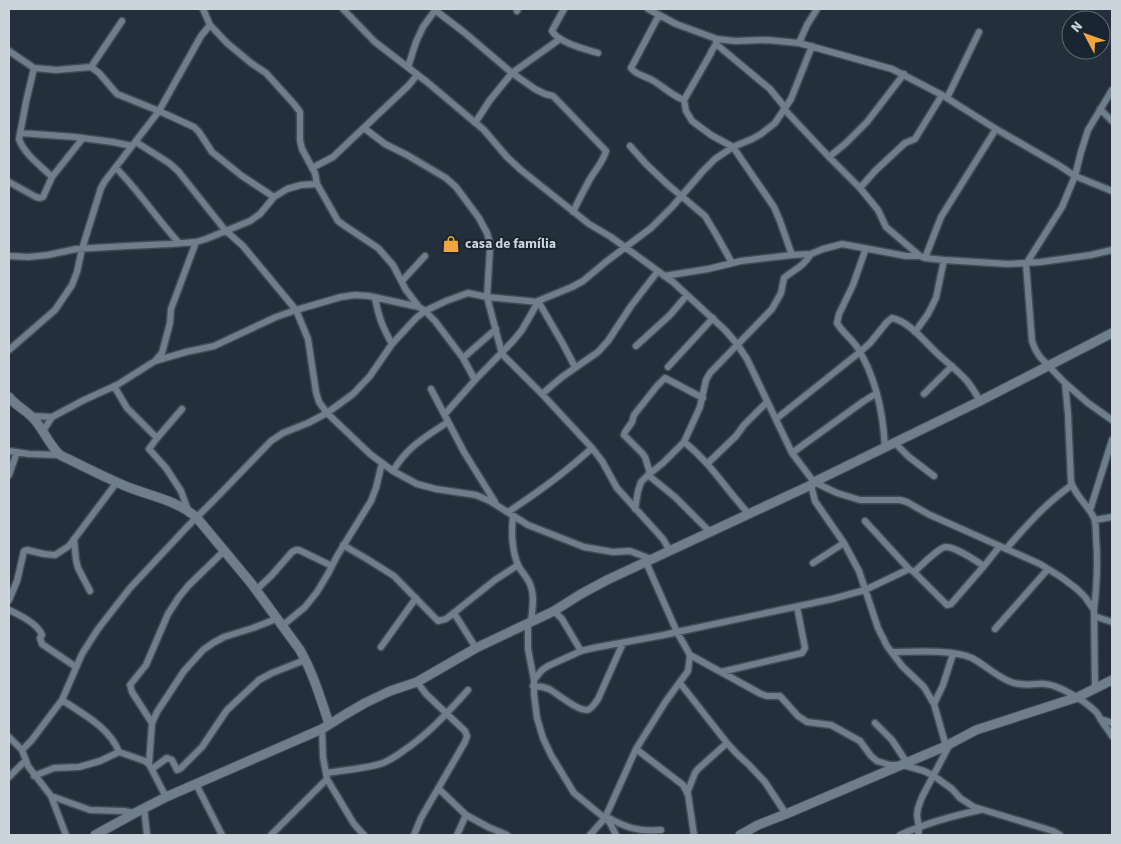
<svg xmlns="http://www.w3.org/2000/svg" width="1121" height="844" font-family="'Source Sans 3',sans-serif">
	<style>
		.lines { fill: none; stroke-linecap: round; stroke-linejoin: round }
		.minor-casing { stroke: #424c55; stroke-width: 9 }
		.tertiary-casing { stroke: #424c55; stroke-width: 11 }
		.minor { stroke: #707e8c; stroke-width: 6 }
		.tertiary { stroke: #707e8c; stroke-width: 9 }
		.labels { text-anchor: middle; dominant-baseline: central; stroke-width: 4; stroke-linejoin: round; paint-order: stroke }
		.poi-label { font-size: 14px; font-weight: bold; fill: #ccd4db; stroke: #192530; text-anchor: start }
	</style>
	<rect width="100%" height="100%" fill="#232f3a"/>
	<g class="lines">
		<!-- minor casing -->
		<g class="minor-casing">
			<path id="minor" d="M203,9L210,25L227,43L251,63L266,73L294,104L300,112V140L302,149L315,173L317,184L338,221L345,226L378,248L393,265L406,290L419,307
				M343,9L375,42L427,82L484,130L507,157L521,170L589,224L611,237L673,282L725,330L737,344L747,359L792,453L814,482L837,493L860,500H900L907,502L928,514L1040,564L1061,577L1077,589L1085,597L1094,610L1095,688
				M564,9L553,29L552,31C559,43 585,49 598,53
				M648,9L676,24L717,39L735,41L767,40L799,43L892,69L942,95L996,129L1060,166L1075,176L1112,191
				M435,10L465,33L512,73L535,89L545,94L553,96L558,101L606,151C603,162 596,169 590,179C584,190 578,201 573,212
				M517,11L518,9
				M659,15L631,68C636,75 645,76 652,80C663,86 672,96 684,100
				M716,41V44L711,52V53L684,100L686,111L692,121L711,135L733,147L774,207L780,221L792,255
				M799,43L807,25L817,9
				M716,44L770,89L783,105L785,110L829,157L860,188L878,210L886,227L920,256
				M9,51L34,68L56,70L91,67L99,73L117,94L159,111L194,127L199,132L212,152L242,176L274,197
				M91,67L122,21
				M408,67L416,42L423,27L436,9
				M34,68L26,102L19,139C24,154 41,166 52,177
				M947,98L979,32
				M1100,109L1112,121
				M475,123L490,100L512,73L560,39
				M364,128L385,144L407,155L446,178L456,187L479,218L487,233L489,240L490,248L487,297L502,354L542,394L592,448L602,461L617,488L663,539L670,551
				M20,133L75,137L113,142L132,146
				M136,142L169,163L178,171L225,230L243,246L296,310L308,339L316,392L319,402L327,413L370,454L393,471L417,484L436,489L476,495L490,501L528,525L584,547L613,552L630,551L651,559
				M630,146L646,164L667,184L705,216L717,236L732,263
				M829,157L846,143L867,122L904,74
				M116,168C139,191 157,219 179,243
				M312,168L333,157L409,85L417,75
				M9,182L36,197L40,198L43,197L52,177L83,138
				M860,188L875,171L905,143L915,139L942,95
				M866,248L853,285L839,314L837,323C842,332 851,338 857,347C876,377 883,412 885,447
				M9,256L28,257L48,255L76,249L127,246L170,244L196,242L206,239L250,221L260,214L274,197L287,189L301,185L317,184
				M925,258L941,217L996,129
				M664,276L708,269L741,261L792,255L811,254L823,249L842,244L906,256H920L925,258L944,260L1008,264L1041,262L1091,255L1112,250
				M402,281L425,256
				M375,298C379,318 382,326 392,344
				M538,301L563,344L575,367
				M915,332L928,314L936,298L944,260
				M636,346L670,315L687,295
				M9,350L55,310L72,285L77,272L82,249L101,188L105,181L159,111L201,36L210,25
				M463,358L496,329
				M155,361L186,352L214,346L276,317L296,310L341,297L355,295L369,296L419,307L425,311L435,321L463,358L475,380
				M668,367L713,318
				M1065,383L1088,403L1112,420
				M114,386L127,408L157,438
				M431,389L464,452L495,502
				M542,394L562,377L598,352L608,341L631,306L658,271
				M924,394L952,366
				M182,409L157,438L149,449L166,468L181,491L188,510
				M445,414L475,380L513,341L522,330L538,302
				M31,416L52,417
				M776,419L860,352L870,343L887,322L892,318C911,322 927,345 941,357C950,365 959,372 967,381C972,387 976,394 980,401
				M43,431L52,417L84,400L117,385L155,361L162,353L170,323L171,309L196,242
				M684,442C710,462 727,491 749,514
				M894,442L909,457L934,476
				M9,451L29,454L60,455
				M792,453L864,401L877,393
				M707,464L736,436L744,425L767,402
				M393,471C407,447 425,437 448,422
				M650,473L645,457L642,453L624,435L625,432L632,422L634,415L657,386L665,378L703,398
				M9,475L17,452
				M648,475L675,497L711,533
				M811,485L815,501L819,507L844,543L859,571L878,628L887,646L902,666L924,687L934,704L946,746
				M635,509L638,491L641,482L648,475L663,463L684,442L700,407L706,380L710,373L772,309L781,293L784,278C795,269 803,267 811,254
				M1090,510L1112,440
				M508,512C537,493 566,472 592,448
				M513,517C511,532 512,553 519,567C523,574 529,579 531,587C535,598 532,610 531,622
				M1095,520L1112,517
				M865,521L909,569L914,572L947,605L951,604L984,566L1000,546
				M74,539L76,560L78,568L90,591
				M343,545L367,559L394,576L438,621L446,619L495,580L518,565
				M1006,549C1026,526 1047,502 1072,485
				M813,563L844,543
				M914,572C921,566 937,549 945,547C955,546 976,561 984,566
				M256,590L271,576L292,552L296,550H299L332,566
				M9,600L17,581L24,551L27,550L44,554L55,555L69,546L117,482
				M9,610C20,615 38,624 42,635L40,638L42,644L76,667
				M1094,610C1097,585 1098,562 1096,537C1096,531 1096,523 1094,518C1088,505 1076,497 1071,482L1068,414L1065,383L1040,357L1035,349L1032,341L1026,264L1062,207L1075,176L1081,152L1088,130L1112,90
				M554,611L562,619L581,651
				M454,613L476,648
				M1094,616L1112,622
				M528,623V649L534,680V694L537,718L543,738L551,755L574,793L607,820L610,823L616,835
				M282,626L305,607L317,592L329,572L337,556L371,501L376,488L382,463
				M995,629L1048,569
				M381,647L416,598
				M892,652C914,652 952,649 972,658C985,665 997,677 1011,682C1025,687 1032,683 1045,684C1059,685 1085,701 1095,711C1098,713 1099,717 1101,720C1105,726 1109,731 1112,736
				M690,655L761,694L767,696H780L798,716L807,722L831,725L860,741L871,756L877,761L890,765H903L924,771L934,776L952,789L960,798L974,807L1053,831L1060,835
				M721,672L802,653L805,648L797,607
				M534,680L542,670L548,666L581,651L593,648L664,635L677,632L832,599L865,590L909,569
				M680,683L727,743L737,754L748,764L765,782L786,814
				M533,686C539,686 544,687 549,689C558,694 576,710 587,710C592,709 595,703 598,699L623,643
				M62,700C83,714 110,728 119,752
				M934,704L943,685L953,654
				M1101,719L1112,723
				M152,723L132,692L130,685L146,665L168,614L179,597L188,586L224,551
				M875,723L892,740L907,763
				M322,729L323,757L327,779L354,824L364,835
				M9,737L22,750L28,766L51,796L66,835
				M636,749L683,785L688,794L694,835
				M22,750L31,741L62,700L82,654L98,629L130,588L187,527L218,496L271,441L283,433L308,423L327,413L353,394L370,376L392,344L416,318L425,311L446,301L468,293L487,297L538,302V301L572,287L583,281L607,261L651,228L672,207L703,171L715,159L733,147L752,139L761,134L775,123L791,99L812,46
				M149,764L152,723L157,712L184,671L203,650L213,643L224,637L253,628L276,619
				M152,769L167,758L172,760L177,770L181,768L202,747L227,710L259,680L272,673L305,660
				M326,773C344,770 362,769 380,764C388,762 396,756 403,751C430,733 447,713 468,690
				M34,776L54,768L79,767L100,761L119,752L145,761L149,764L166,797
				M9,777L26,760
				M196,784L222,835
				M439,789L466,815L488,827L507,835
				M687,793L695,773L698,769L727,743
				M51,796L90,810L124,811L134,813
				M144,808L147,835
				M607,817C626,828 640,832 661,830
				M271,835L327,779
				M414,835L421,818L465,742L467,736L465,731L426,694L417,682
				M457,835L466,815
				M590,835L605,818L636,749L666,701L688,671L690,655L677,632L646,562
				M900,835C926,823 952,816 980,810
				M918,835L919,829L917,815L918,808L922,797L951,742"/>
		</g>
		<!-- tertiary casing -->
		<g class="tertiary-casing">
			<path id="tertiary" d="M9,397C15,405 24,409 31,416C43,427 48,444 60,455C81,465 102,476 123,485C148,496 176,499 197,518L251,583L300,650C313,673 321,699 329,724
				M95,835L135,813L166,797L322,729L346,714L365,703L390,691L417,682L476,648L554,611L581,594L607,580L811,485L814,482L980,401L1112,333
				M740,835L758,825L786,814L946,746L976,730L1078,697L1112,680"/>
		</g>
		<!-- minor -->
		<use href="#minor" class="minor"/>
		<!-- tertiary -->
		<use href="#tertiary" class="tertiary"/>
	</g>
	<!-- icons -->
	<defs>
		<g id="shop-bare" transform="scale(1.35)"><path d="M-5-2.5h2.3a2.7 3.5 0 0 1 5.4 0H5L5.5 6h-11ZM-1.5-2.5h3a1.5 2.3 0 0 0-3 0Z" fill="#f0a63e" stroke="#192530" stroke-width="2.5" paint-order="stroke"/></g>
	</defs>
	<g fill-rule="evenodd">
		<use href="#shop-bare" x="451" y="244"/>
	</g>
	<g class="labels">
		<!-- poi labels -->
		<g class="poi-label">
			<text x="465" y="244">casa de família</text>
		</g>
	</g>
	<!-- border -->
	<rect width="1121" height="844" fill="none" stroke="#ccd4db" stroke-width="20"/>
	<!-- north arrow -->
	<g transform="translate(1086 35) rotate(311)"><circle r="24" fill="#192530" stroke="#616b74"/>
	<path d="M0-4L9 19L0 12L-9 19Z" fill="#f0a63e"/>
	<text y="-8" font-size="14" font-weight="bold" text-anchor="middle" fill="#ccd4db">N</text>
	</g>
</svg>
